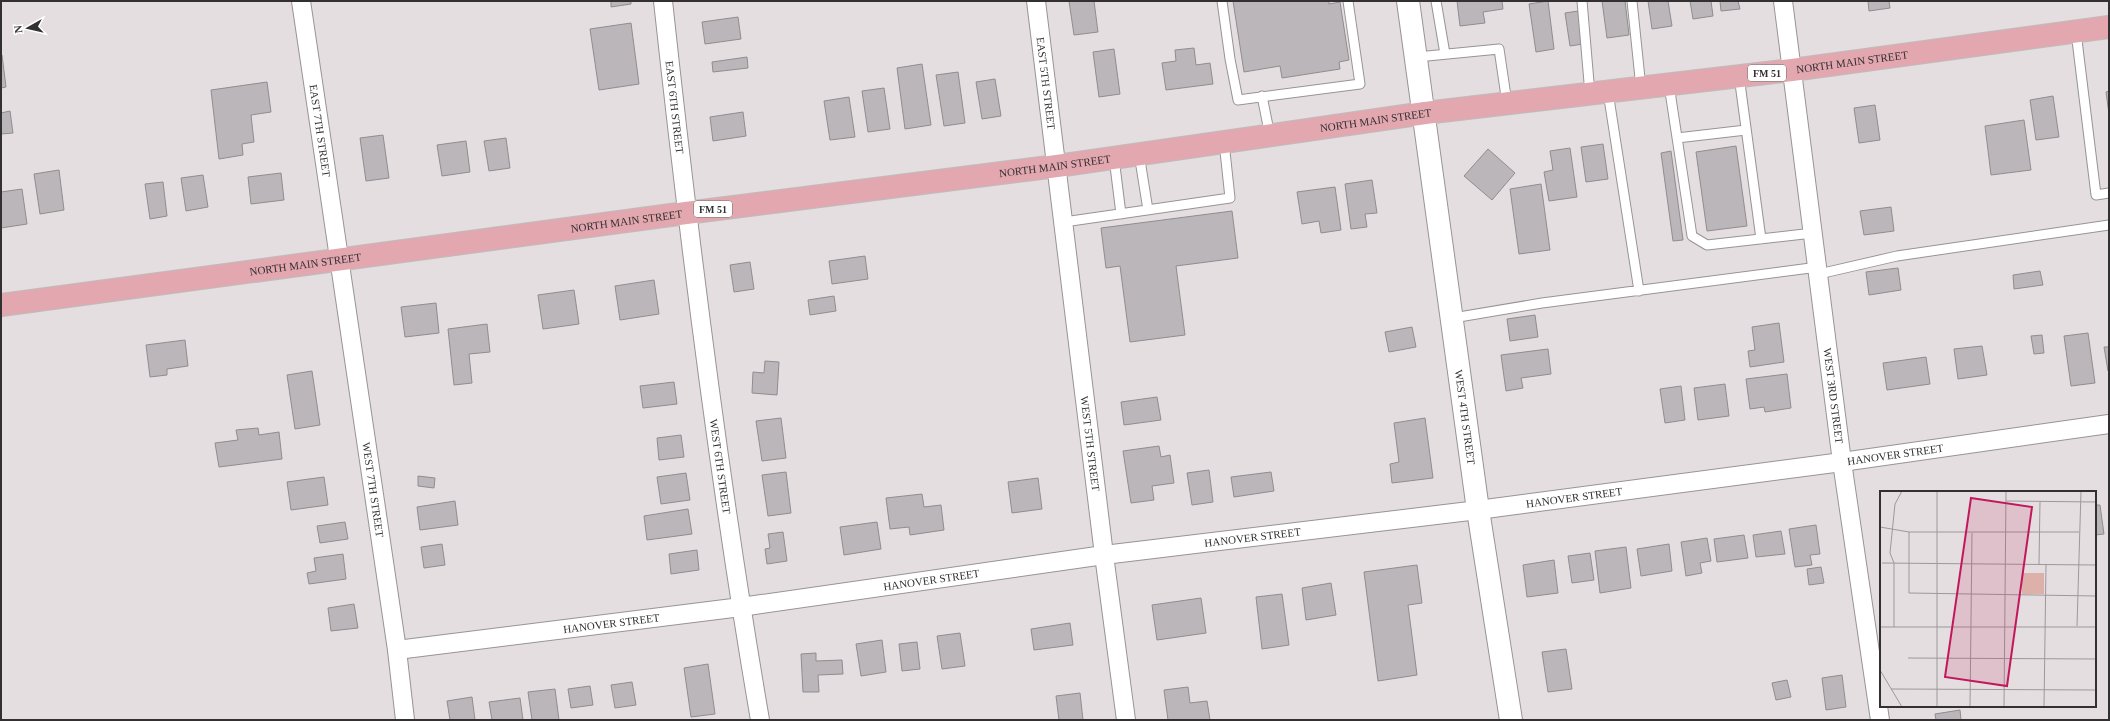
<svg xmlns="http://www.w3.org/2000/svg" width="2110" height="721" font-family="Georgia,serif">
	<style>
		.building { fill: #bab6b9; stroke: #908c8f }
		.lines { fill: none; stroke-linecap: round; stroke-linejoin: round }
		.lane-casing { stroke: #989395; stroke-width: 11 }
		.street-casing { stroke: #989395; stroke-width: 20 }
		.secondary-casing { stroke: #989395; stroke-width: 24 }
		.primary-casing { stroke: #bdbdbd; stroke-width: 24 }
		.lane { stroke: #fff; stroke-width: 9 }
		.street { stroke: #fff; stroke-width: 18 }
		.secondary { stroke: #fff; stroke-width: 22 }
		.primary { stroke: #e3a7b0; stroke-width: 22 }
		.labels { text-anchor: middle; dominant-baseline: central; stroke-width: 4; stroke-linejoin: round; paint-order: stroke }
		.shield { fill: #fff; stroke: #706e6e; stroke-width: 1 }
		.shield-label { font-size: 10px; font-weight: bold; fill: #323030 }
		.street-label { font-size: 11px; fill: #323030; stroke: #fff }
		.inset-road { fill: none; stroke: #9d989a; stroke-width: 1 }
		.view { fill: #c2185b; fill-opacity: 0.15; stroke: #c2185b; stroke-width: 2 }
		.inset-edge { fill: none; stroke: #323030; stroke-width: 2 }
	</style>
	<rect width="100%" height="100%" fill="#e4dee0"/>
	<!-- building -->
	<path class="building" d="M611,1H631V4L611,7Z
		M1069,1H1094L1098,32L1074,35Z
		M1233,1H1329V4L1340,2L1349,60L1339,62L1340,69L1282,78L1280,66L1244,72Z
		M1457,1H1502L1503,9L1483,12L1485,23L1460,26Z
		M1548,1L1554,49L1536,52L1529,4Z
		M1602,1H1625L1629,35L1607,38Z
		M1648,1H1668L1672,26L1652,29Z
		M1690,1H1711L1713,16L1693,19Z
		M1720,1H1738L1740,9L1721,11Z
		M1868,1H1889L1890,8L1869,11Z
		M1578,11L1583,44L1570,46L1565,13Z
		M738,17L741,39L705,44L702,22Z
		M631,23L639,84L599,90L590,29Z
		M1194,48L1196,65L1210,63L1213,84L1166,90L1162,63L1176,61L1175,50Z
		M1114,49L1120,94L1099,97L1093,52Z
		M2,55L6,87L1,88V56Z
		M747,57L748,68L713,72L712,62Z
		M922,64L931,125L905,129L897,68Z
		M958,72L965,123L944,126L936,75Z
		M995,79L1001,116L982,119L976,82Z
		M267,82L271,112L251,115L254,142L242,144L243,155L219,159L211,90Z
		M884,88L890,129L868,132L862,91Z
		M2109,91V114L2106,92Z
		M2053,96L2059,137L2036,140L2030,100Z
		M849,97L855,137L830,140L824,101Z
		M1875,105L1880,140L1859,143L1854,108Z
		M10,111L13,133L1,134V113Z
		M743,112L746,136L713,141L710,117Z
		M2024,120L2031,170L1991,175L1985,126Z
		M383,135L389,178L366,181L360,138Z
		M506,138L510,168L489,171L484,141Z
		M466,141L470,172L442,176L437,145Z
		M1603,144L1608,179L1586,182L1581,147Z
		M1736,146L1747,226L1707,231L1696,152Z
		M1570,148L1577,197L1549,201L1544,172L1553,170L1550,151Z
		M1488,149L1515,173L1492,200L1464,176Z
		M1671,151L1683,240L1673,241L1661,153Z
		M59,170L64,210L40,214L34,174Z
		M281,173L284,200L251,204L248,177Z
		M203,175L208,207L186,211L181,178Z
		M1372,180L1377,213L1365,214L1367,227L1351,229L1345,184Z
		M163,182L167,216L150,219L145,184Z
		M1541,184L1550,250L1519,254L1510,189Z
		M1335,187L1341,230L1321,233L1319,221L1302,224L1297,192Z
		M22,189L27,224L1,228V192Z
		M1891,207L1894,231L1864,235L1860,211Z
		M1232,211L1238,258L1176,266L1185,335L1130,342L1120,266L1106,268L1101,228Z
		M865,256L868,279L832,284L829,261Z
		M750,262L754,289L734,292L730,265Z
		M1898,268L1901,290L1869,295L1866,272Z
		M2040,271L2043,285L2014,289L2013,275Z
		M654,280L659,314L620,320L615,286Z
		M574,290L579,324L543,329L538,295Z
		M834,296L836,311L810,315L808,300Z
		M436,303L439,333L405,337L401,307Z
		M1535,315L1538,337L1510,341L1507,319Z
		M1779,323L1784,362L1750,367L1748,351L1755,350L1752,327Z
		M487,324L490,352L469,354L472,383L454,385L448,329Z
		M1412,327L1416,347L1389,352L1385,332Z
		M2088,333L2095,383L2071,386L2064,336Z
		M2042,335L2044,353L2034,354L2031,336Z
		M185,340L188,366L167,369V375L150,377L146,345Z
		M1982,346L1987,375L1958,379L1954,349Z
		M2104,347H2109V371H2108Z
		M1548,349L1551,374L1521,378L1523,388L1506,391L1501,355Z
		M1926,357L1930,384L1887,390L1883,363Z
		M765,361L779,362L777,395L752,393L753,372L764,373Z
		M312,371L320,425L295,429L287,375Z
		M1787,374L1791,408L1765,412L1764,407L1750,409L1746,379Z
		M674,382L677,404L643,408L640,386Z
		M1725,384L1729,416L1698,420L1694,388Z
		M1681,386L1685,420L1665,423L1660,389Z
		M1157,397L1161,420L1124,425L1121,402Z
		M781,418L786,458L762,461L756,421Z
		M1425,418L1433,478L1392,483L1390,464L1399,462L1394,423Z
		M258,428L259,435L279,432L282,459L219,467L215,443L238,440L236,430Z
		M681,435L684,457L659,460L657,438Z
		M1159,446L1161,457L1170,455L1174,483L1152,486L1154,500L1131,503L1123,451Z
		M1209,470L1213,502L1192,505L1187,473Z
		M786,472L791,513L768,516L762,475Z
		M1271,472L1274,491L1234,497L1231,477Z
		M686,473L690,500L661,504L657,477Z
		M418,476L435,478L434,488L418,486Z
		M324,477L328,505L291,510L287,482Z
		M1038,478L1042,509L1012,513L1008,482Z
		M922,494L924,507L941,505L944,530L910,535L909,527L890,529L886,498Z
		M455,501L458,525L420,530L417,507Z
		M2095,505H2100L2104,534L2095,535Z
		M688,509L692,534L647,540L644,516Z
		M345,522L348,539L320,543L317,526Z
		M877,522L881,549L844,555L840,527Z
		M1816,525L1820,554L1810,555L1812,565L1795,567L1789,529Z
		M1781,531L1785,554L1756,557L1753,535Z
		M783,532L787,561L767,564L765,549L770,548L768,534Z
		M1744,535L1748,558L1717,562L1714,539Z
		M1707,538L1711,561L1700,563L1702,573L1686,576L1681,542Z
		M442,544L445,565L424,568L421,547Z
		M1669,544L1672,571L1641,576L1637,549Z
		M1626,547L1631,588L1600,593L1595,551Z
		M697,550L699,570L671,574L669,554Z
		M1590,553L1594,580L1572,583L1568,556Z
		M343,554L346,579L309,584L307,573L316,571L314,558Z
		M1554,560L1558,593L1527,597L1523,565Z
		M1417,565L1422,603L1408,605L1417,675L1378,681L1364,572Z
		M1821,567L1824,583L1809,585L1807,569Z
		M1331,583L1336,615L1306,620L1302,588Z
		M1282,594L1289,645L1262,649L1256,597Z
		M1201,598L1206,633L1157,640L1152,605Z
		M354,604L358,628L331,631L328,608Z
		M1070,623L1073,645L1034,650L1031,629Z
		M960,633L965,666L942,669L937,636Z
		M882,640L886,672L861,676L856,644Z
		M917,642L920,669L902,671L899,644Z
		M1566,649L1572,689L1548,692L1542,652Z
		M816,653V661L842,660L843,674L818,675L819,692H803L801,654Z
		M708,664L715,714L691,717L684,668Z
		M1842,675L1846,707L1826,710L1822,678Z
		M1787,680L1791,697L1776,700L1772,683Z
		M632,682L636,705L615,708L611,685Z
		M590,686L593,705L571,708L568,689Z
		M1188,687L1190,703L1207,701L1210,720H1168L1164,690Z
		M555,689L559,720H532L528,692Z
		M1080,693L1083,720H1059L1056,696Z
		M472,697L475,720H450L447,701Z
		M520,698L523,720H492L489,702Z
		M1960,710L1961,720H1936L1935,714Z"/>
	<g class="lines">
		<!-- lane casing -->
		<g class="lane-casing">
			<path id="lane" d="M1222,1L1230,59L1238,100L1360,84L1348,1
				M1436,1L1445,54
				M1582,1L1590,94
				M1632,1L1641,88
				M2076,32L2096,195L2109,193
				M1417,57L1499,49L1507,103
				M1739,76L1761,239
				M1669,85L1692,236L1707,245L1813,233
				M1608,92L1639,291
				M1262,96L1270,136
				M1677,138L1746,130
				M1139,154L1148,210
				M1114,158L1121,214
				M1064,222L1230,198L1224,142
				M1819,274L1897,256L2109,225
				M1453,318L1542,303L1818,267"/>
		</g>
		<!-- street casing -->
		<g class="street-casing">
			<g id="street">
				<path id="s1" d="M301,1L397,650L405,720"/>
				<path id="s2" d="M663,1C689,241 719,482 760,720"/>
				<path id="s3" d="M1036,1L1104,555L1126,720"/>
				<path id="s4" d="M1783,1L1842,462L1880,720"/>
				<path id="s5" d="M397,650L741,607L1104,555L1478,510L1842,462L2109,424"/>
			</g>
		</g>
		<!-- secondary casing -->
		<g class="secondary-casing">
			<g id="secondary">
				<path id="s6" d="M1408,1L1478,510L1511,720"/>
			</g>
		</g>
		<!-- primary casing -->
		<g class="primary-casing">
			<g id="primary">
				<path id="s7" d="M1,305L686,213L1057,166L1425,113L1792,70L2109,27"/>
			</g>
		</g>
		<!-- lane -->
		<use href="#lane" class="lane"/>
		<!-- street -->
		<use href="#street" class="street"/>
		<!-- secondary -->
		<use href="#secondary" class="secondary"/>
		<!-- primary -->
		<use href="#primary" class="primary"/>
	</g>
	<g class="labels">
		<!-- shield labels -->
		<g class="shield">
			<rect x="1748" y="65" width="38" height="16" rx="3"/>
			<rect x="694" y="201" width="38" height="16" rx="3"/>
		</g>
		<g class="shield-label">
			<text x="1767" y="73">FM 51</text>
			<text x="713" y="209">FM 51</text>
		</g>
		<!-- street labels -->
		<g class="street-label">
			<text stroke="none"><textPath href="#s7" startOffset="1867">NORTH MAIN STREET</textPath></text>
			<text stroke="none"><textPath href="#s3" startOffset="83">EAST 5TH STREET</textPath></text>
			<text stroke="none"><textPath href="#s2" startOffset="107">EAST 6TH STREET</textPath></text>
			<text stroke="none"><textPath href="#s7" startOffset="1387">NORTH MAIN STREET</textPath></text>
			<text stroke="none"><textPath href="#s1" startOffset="131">EAST 7TH STREET</textPath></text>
			<text stroke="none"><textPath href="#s7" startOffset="1063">NORTH MAIN STREET</textPath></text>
			<text stroke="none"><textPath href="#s7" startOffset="631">NORTH MAIN STREET</textPath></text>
			<text stroke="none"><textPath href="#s7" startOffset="307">NORTH MAIN STREET</textPath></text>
			<text stroke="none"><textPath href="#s4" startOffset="398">WEST 3RD STREET</textPath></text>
			<text stroke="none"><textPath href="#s6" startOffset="420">WEST 4TH STREET</textPath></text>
			<text stroke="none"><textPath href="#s3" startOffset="446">WEST 5TH STREET</textPath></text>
			<text stroke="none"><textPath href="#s5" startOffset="1511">HANOVER STREET</textPath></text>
			<text stroke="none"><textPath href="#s2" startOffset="469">WEST 6TH STREET</textPath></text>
			<text stroke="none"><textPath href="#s1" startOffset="494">WEST 7TH STREET</textPath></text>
			<text stroke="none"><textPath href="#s5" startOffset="1187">HANOVER STREET</textPath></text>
			<text stroke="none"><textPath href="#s5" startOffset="863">HANOVER STREET</textPath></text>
			<text stroke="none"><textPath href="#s5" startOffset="539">HANOVER STREET</textPath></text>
			<text stroke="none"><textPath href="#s5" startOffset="216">HANOVER STREET</textPath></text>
		</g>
	</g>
	<!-- overview -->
	<g transform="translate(1880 491)">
		<rect width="216" height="216" fill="#e4dee0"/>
		<path d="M142,82H164V103H142Z" fill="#ddb1a9"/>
		<path class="inset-road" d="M126,10L216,11M0,36L29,41H199M29,41V102L216,105M2,72L216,74M159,73L160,11M197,135L201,0M0,136H125M14,136V72L10,62L15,13L22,0M125,136H216M28,167L216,168M0,179L22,216M11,198L216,199M57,216V0M90,216L92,42M124,216L126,0M164,216L166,73"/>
		<path class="view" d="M91,7L152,16L127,195L65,186Z"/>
		<rect width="216" height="216" class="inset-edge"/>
	</g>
	<!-- border -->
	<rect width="2110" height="721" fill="none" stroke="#323030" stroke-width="4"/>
	<!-- north arrow -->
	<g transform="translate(28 28) rotate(262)" stroke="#ffffff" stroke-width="3" paint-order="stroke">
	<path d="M0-3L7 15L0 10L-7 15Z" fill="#323030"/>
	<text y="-6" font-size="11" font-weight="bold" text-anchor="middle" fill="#323030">N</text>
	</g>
</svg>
